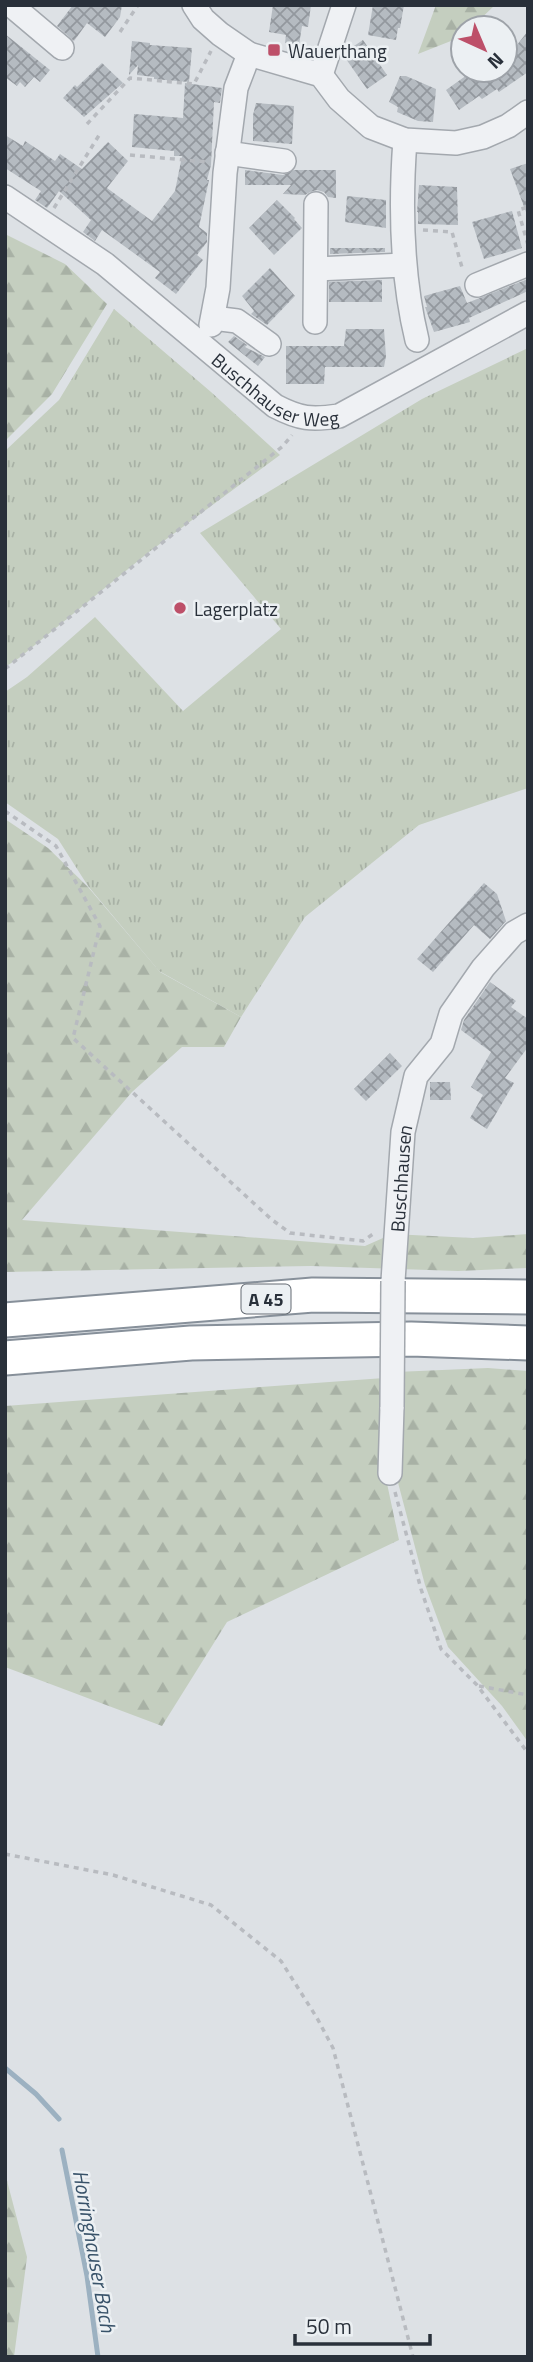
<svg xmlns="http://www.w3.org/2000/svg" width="533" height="2362" font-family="'Titillium Web',sans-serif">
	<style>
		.grass { fill: url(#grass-tufts) }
		.forest { fill: url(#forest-firs) }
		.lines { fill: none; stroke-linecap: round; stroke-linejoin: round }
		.stream { stroke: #9cb1c1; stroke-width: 5 }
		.building { fill: url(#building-cross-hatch) }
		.minor-casing { stroke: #a3a8ae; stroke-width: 26 }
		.highway-casing { stroke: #87909a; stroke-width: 37 }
		.path { stroke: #b8bbc0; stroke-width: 3.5; stroke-dasharray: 5 5; stroke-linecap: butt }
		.minor { stroke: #eff1f4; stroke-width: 23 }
		.highway { stroke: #fff; stroke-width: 33 }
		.minor-bridge-casing { stroke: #a3a8ae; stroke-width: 26; stroke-linecap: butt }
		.minor-bridge { stroke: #eff1f4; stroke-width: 23 }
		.poi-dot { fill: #bd5069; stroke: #ecf0f3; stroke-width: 2.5 }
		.labels { text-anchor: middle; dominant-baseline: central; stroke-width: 5; stroke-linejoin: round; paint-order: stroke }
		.shield { fill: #ecf0f3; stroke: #646a72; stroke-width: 2 }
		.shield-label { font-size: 18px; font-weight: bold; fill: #29303a }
		.poi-label { font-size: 19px; fill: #29303a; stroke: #ecf0f3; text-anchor: start }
		.street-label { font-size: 19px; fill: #29303a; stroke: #ecf0f3 }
		.water-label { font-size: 21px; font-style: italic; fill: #385269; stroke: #ecf0f3 }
	</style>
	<defs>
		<pattern id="grass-tufts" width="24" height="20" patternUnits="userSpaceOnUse" patternTransform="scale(1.75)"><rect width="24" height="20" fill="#c4cebf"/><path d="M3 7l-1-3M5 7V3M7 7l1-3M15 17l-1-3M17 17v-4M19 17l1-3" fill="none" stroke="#a8b1a5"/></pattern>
		<pattern id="forest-firs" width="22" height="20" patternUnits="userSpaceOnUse" patternTransform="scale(1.75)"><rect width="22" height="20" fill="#c4cebf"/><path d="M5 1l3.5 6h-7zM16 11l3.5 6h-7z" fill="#a8b1a5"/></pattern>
		<pattern id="building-cross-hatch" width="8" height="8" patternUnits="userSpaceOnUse" patternTransform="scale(1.75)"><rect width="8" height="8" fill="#b5bbc1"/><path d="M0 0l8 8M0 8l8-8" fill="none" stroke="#93989e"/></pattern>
	</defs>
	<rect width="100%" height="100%" fill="#dde1e5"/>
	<!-- grass -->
	<path class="grass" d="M114,309L211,392L280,455L149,552L19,658L5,667V451L59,400Z
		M528,348V788L419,825L305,917L241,1017L159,971L88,886L58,839L5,802V692L27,677L95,617L183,711L281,629L200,533L422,399Z"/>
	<!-- forest -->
	<path class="forest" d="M436,5H495L471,28H463V35L461,37L418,54Z
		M5,234L65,264L107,304L52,394L5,441Z
		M5,819L48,848L88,887L160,972L241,1017L224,1047H182L132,1092L22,1220L365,1246L392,1234L473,1238L528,1234V1268L458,1271L311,1266L5,1272Z
		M488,1368L528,1371V1742L502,1706L448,1647L425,1585L396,1475V1372Z
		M384,1378L385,1474L399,1540L227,1622L162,1726L5,1667V1406Z
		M5,2173L27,2257L14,2357H5Z"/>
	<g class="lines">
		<!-- stream -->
		<path class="stream" d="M5,2068L36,2094L59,2119
			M62,2150L87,2276L98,2357"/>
	</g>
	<!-- building -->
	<path class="building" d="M73,5H122L120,17L105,37L87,23L74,41L57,26Z
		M273,5H311L308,27L302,26L299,45L285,43L286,35L269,32Z
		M373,5H404L400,28H398L396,40L368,35Z
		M528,31V72L499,92L497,89L482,99L479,96L459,110L446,90L474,70H505V60Z
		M5,34L50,70L40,82L34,77L25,87L20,82L17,86L5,77Z
		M363,40L387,75L367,89L346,59L351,48Z
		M132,41L150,43V45L192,48L189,82L154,79V77L137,75L138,65L129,75Z
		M102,63L123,83L84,117L63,98L75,85L77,87Z
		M400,76H406L436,89L433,122L418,121L397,112L398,107L389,102Z
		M185,83L222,88L220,103L214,102L211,165L207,180H209L199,227L207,233V242L197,255L203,260L176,294L155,278L160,272L102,230L95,241L83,232L91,220L59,191L47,208L35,200L41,191L5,168V135L23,146L25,141L55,161L60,154L82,169L108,142L128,161L107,188L152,221L175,191L182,156H174V151L132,147L134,114L183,118Z
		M256,103L294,106L292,144L253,141V115Z
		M528,163V212H526L510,169Z
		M245,170L283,175L294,170H336V198L328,197L324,192L317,190L310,192L305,195L283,194L291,185H245Z
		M419,185L457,187L458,225L418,224V212H417Z
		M347,196L386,200V228L345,222Z
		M277,200L295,218L294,219L302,228L274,255L249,228Z
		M512,211L522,248L484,259L472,222Z
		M330,248H385V252L330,254Z
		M270,268L295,296L267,325L251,314L254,311L242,296Z
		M528,279V291L469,318L470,322L434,332L425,307H427L424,296L460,286L467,303Z
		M382,280V302H329V282Z
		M346,329H384L386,356L384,367H325L324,384H286V346H344Z
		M234,336L247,345L245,347L265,357L258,366L228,342Z
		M484,883L497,894L506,921L490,939L474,925L433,972L417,959Z
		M490,982L516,1001L511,1007L528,1019V1047L505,1078L514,1083L487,1129L470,1118L483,1095L471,1087L491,1052L461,1030L464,1020Z
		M390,1053L402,1066L366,1101L354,1089Z
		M430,1082H450L451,1100H430Z"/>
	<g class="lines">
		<!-- minor casing -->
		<g class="minor-casing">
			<g id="minor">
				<path d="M11,5L62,48"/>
				<path d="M194,5L203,19L220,34L249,54L321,75L339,99L371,127L405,140L456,143L483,137L508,126L528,112"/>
				<path d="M321,75L344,5"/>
				<path d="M405,140C400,207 401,274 417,340"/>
				<path d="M227,153L284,161"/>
				<path id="s1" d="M5,197L105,264L275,406C300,419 311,420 339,416L528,313"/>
				<path d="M316,269L404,265"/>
				<path d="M477,285L528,264"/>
				<path d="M213,318L237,321L269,344"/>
				<path d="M315,322L316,204"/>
				<path d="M211,325L218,288L225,173L236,88L249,54"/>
				<path id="s2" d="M393,1281L403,1132L416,1076L442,1044L451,1014L483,968L514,933L528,925"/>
				<path d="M390,1473L392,1407"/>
			</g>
		</g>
		<!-- highway casing -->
		<g class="highway-casing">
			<path id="highway" d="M5,1320L313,1295L528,1297
				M5,1358L191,1343L411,1339L528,1343"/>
		</g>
		<!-- path -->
		<path class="path" d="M120,32L138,5
			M87,124L130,78L194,84L211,51
			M130,155L207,162
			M54,208L101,132
			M423,230L452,232L463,271
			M528,245L518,210L528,207
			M5,669L283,446L292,435
			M5,811L56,846L100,926L73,1038L271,1219L290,1233L363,1241L376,1232
			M395,1492L421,1589L441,1649L477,1685L528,1753
			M479,1686L528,1695
			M5,1854L113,1875L211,1905L281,1961L317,2018L333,2048L413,2357"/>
		<!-- minor -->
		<use href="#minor" class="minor"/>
		<!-- highway -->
		<use href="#highway" class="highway"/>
		<!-- minor-bridge casing -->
		<g class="minor-bridge-casing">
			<path id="minor-bridge" d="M392,1407L393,1281"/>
		</g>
		<!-- minor-bridge -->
		<use href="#minor-bridge" class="minor-bridge"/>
	</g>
	<!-- markers -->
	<g class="poi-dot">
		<rect x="267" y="43" width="14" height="14" rx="3.5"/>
		<circle cx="180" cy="608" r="7"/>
	</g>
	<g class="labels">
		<!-- shield labels -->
		<rect class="shield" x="241.5" y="1284.5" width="49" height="29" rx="5"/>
		<g class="shield-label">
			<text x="266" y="1299">A 45</text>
		</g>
		<!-- poi labels -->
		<g class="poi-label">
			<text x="288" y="50">Wauerthang</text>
			<text x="194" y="608">Lagerplatz</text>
		</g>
		<!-- street labels -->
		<g class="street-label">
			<text stroke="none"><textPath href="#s1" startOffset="336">Buschhauser Weg</textPath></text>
			<text stroke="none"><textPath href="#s2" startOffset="103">Buschhausen</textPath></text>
		</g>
		<!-- water labels -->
		<g class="water-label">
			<text transform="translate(95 2251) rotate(80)">Horringhauser Bach</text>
		</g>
	</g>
	<!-- border -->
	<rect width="533" height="2362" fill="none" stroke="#29303a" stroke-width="14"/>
	<!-- north arrow -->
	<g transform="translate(484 49) rotate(136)"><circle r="33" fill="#ecf0f3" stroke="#9ea3a9" stroke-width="2"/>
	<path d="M0-5L12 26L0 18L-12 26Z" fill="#bd5069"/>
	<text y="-10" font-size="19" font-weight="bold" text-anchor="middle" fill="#29303a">N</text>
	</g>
	<!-- scale -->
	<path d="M295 2334v10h135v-10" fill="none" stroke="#29303a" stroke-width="3.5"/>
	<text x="306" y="2334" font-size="21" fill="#29303a" stroke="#ecf0f3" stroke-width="5" paint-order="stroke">50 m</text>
</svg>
